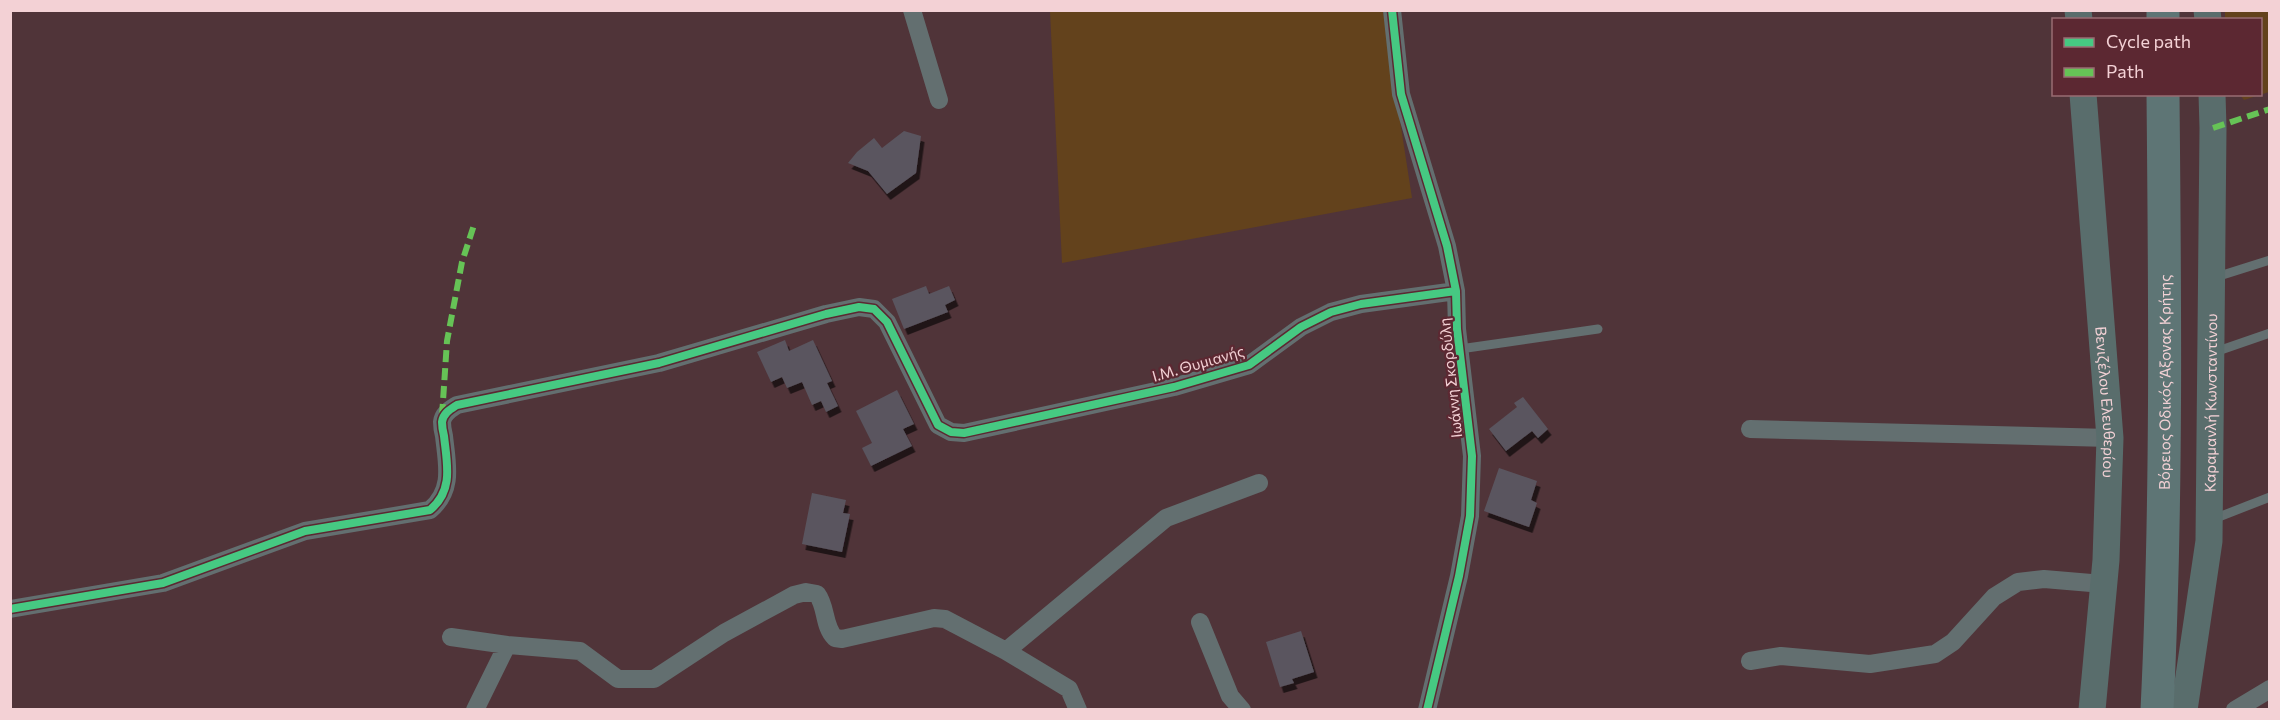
<svg xmlns="http://www.w3.org/2000/svg" width="2280" height="720" font-family="Commissioner,sans-serif">
	<style>
		.green { fill: #63421c }
		.building { fill: #5a555f; filter: url(#shadow) }
		.lines { fill: none; stroke-linecap: round; stroke-linejoin: round }
		.lane { stroke: #636f70; stroke-width: 9 }
		.street { stroke: #636f70; stroke-width: 18 }
		.secondary { stroke: #596d6c; stroke-width: 27 }
		.highway { stroke: #5e7575; stroke-width: 33 }
		.quiet { stroke: #66c356; stroke-width: 6; stroke-dasharray: 12 6; stroke-linecap: butt }
		.cycleway-casing { stroke: #5c2832; stroke-width: 11 }
		.cycleway { stroke: #46c982; stroke-width: 8 }
		.labels { text-anchor: middle; dominant-baseline: central; stroke-width: 4.5; stroke-linejoin: round; paint-order: stroke }
		.street-label { font-size: 15px; fill: #f3d1d5; stroke: #5c2832 }
	</style>
	<defs>
		<filter id="shadow"><feDropShadow dx="3.5" dy="6" stdDeviation="0" flood-color="#0009"/></filter>
	</defs>
	<rect width="100%" height="100%" fill="#503439"/>
	<!-- green -->
	<path class="green" d="M1050,11H1383L1412,198L1062,263Z
		M2225,11H2269V92L2244,100L2240,95L2260,94V20L2225,19Z"/>
	<!-- building -->
	<path class="building" d="M904,131L921,136L916,173L887,194L868,171L848,163L857,152L874,138L882,148Z
		M926,286L929,294L949,286L955,300L945,305L948,312L904,329L892,299Z
		M785,340L789,351L813,340L832,381L827,383L838,406L826,412L821,401L812,405L802,382L787,388L782,377L771,382L757,352Z
		M897,390L914,424L903,429L912,446L871,466L862,448L872,443L856,411Z
		M1523,397L1548,429L1538,438L1532,431L1506,451L1489,429L1517,407L1514,403Z
		M1499,468L1537,481L1531,500L1537,503L1529,527L1484,511Z
		M812,493L846,500L843,513L850,514L842,552L802,544Z
		M1301,631L1314,672L1292,679L1294,683L1280,687L1266,642Z"/>
	<g class="lines">
		<!-- lane -->
		<path class="lane" d="M2213,278L2270,260
			M1460,349L1598,329
			M2215,352L2270,333
			M2211,520L2270,497"/>
		<!-- street -->
		<path class="street" d="M912,10L939,100
			M1392,10L1401,94L1447,246L1456,291L1457,329L1472,456L1470,516L1459,576L1427,710
			M1750,429L2110,438
			M10,609L163,583L305,531L430,510C454,490 447,464 444,436C443,432 442,426 442,422C443,413 451,409 457,405L659,363L826,314L859,307L874,309L887,322L938,425L951,432L964,433L1174,387L1249,365L1301,327L1331,312L1361,304L1456,291
			M1200,622L1230,696L1242,710
			M451,637L507,645L475,710
			M507,645L580,651L618,679H654L724,633L794,595L806,592L817,594C827,607 823,626 835,638L842,639L934,618L945,619L1006,651L1069,689L1078,710
			M1006,651L1166,518L1259,483
			M1750,661L1781,656L1870,664L1935,654L1953,642L1994,597L2018,582L2044,579L2103,584
			M2235,710L2270,689"/>
		<!-- secondary -->
		<g class="secondary">
			<path d="M2078,10L2079,20"/>
			<path d="M2207,10L2208,20"/>
			<path id="s1" d="M2083,94L2110,438L2106,560L2092,710"/>
			<path id="s2" d="M2184,710L2209,541L2213,128L2212,94"/>
		</g>
		<!-- highway -->
		<g class="highway">
			<path d="M2163,10V20"/>
			<path id="s3" d="M2157,710C2167,505 2165,300 2163,94"/>
		</g>
		<!-- quiet -->
		<path class="quiet" d="M2213,128L2270,109
			M442,416L447,341L462,262L474,225"/>
		<!-- cycleway casing -->
		<g class="cycleway-casing">
			<path id="cycleway" d="M1392,10L1401,94L1447,246L1456,291L1457,329L1472,456L1470,516L1459,576L1427,710
				M10,609L163,583L305,531L430,510C454,490 447,464 444,436C443,432 442,426 442,422C443,413 451,409 457,405L659,363L826,314L859,307L874,309L887,322L938,425L951,432L964,433L1174,387L1249,365L1301,327L1331,312L1361,304L1456,291"/>
		</g>
		<!-- cycleway -->
		<use href="#cycleway" class="cycleway"/>
	</g>
	<g class="labels">
		<!-- street labels -->
		<g class="street-label">
			<text transform="translate(1198 363) rotate(-16)">Ι.Μ. Θυμιανής</text>
			<text transform="translate(1450 378) rotate(-96)">Ιωάννη Σκορδύλη</text>
			<text stroke="none"><textPath href="#s3" startOffset="328">Βόρειος Οδικός Άξονας Κρήτης</textPath></text>
			<text stroke="none"><textPath href="#s1" startOffset="309">Βενιζέλου Ελευθερίου</textPath></text>
			<text stroke="none"><textPath href="#s2" startOffset="309">Καραμανλή Κωνσταντίνου</textPath></text>
		</g>
	</g>
	<!-- border -->
	<rect width="2280" height="720" fill="none" stroke="#f3d1d5" stroke-width="24"/>
	<!-- legend -->
	<rect x="2052" y="18" width="210" height="78" fill="#5c2832" stroke="#986c73" stroke-width="1.5"/>
	<rect x="2064" y="38" width="30" height="9" fill="#46c982" stroke="#986c73" stroke-width="1.5"/>
	<text x="2106" y="48" font-size="18" fill="#f3d1d5">Cycle path</text>
	<rect x="2064" y="68" width="30" height="9" fill="#66c356" stroke="#986c73" stroke-width="1.5"/>
	<text x="2106" y="78" font-size="18" fill="#f3d1d5">Path</text>
</svg>
